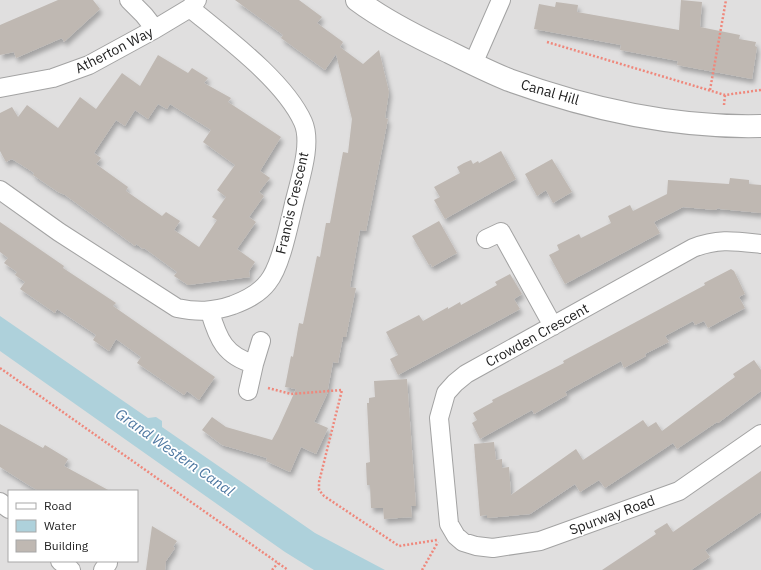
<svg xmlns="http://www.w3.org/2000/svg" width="761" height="570" font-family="'IBM Plex Sans',sans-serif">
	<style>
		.residential { fill: #e0dfdf; fill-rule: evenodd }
		.water { fill: #aed1db }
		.building { fill: #bfb8b2; fill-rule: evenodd; filter: url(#shadow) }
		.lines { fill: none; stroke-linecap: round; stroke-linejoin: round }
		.minor-casing { stroke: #a3a3a3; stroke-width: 20 }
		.tertiary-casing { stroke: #a3a3a3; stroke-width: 24 }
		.path { stroke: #ef887c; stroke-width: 2.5; stroke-dasharray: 2 2; stroke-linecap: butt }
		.minor { stroke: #fff; stroke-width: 18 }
		.tertiary { stroke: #fff; stroke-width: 22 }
		.labels { text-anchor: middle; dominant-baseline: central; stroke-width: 3.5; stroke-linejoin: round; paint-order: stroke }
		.street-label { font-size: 14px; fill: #222; stroke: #fff }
		.water-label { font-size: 15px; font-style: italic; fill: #517aa3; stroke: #fff }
	</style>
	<defs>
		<filter id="shadow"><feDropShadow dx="2.5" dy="4.5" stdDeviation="2" flood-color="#0004"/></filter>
	</defs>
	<rect width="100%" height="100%" fill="#f1eee9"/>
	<!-- residential -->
	<path class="residential" d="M0,0H761V570H0ZM9,491H137V561H9Z"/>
	<!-- water -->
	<path class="water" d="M0,316L148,418L156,417L162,421V427L315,533L385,570H314L285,552L0,351Z"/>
	<!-- building -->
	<path class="building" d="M58,0H93L100,9L64,42L62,38L16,58L14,52L0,55V25Z
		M235,0H299L322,17L317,23L343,42L340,47L363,64L379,50L389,92L385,118L388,119L366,231L360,230L350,287L356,288L346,337H343L338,363L333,362L327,394L314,422L328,428L316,454L301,447L290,472L266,461L267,458L222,445L202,430L212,417L226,427L272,440L278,429L296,389L285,387L291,356L293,357L299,323L303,324L317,256L320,257L326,223H330L343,152L348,153L352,119L336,54L325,70L281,38L283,35Z
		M681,0L702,2L700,27L740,35L739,39L756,42L755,46L757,47L752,79L677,65L678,61L620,50L621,45L534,29L539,4L555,7L556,2L578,5L577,12L679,30Z
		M158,55L188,73L192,68L208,78L204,83L231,98L228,102L281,137L260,171L270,178L259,192L264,196L249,217L256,222L237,249L255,262L249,271L250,277L188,285L174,276L177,272L144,248L143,249L136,244L135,246L65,195L58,192L33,175L34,173L12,159L6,162L0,151V113L12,107L18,117L27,105L58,128L80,97L96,109L122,73L140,86ZM158,104L167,109L170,104L211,130L203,142L235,165L217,190L226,197L212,217L217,220L199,247L174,230L180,221L166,212L162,216L126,191L128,187L96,164L101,158L94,153L116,120L125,126L135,110L148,119Z
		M501,151L516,179L445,219L434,200L440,197L434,187L460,173L457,167L464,163L471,160L473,164L478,161L479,163Z
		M552,159L572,192L553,203L546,190L537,196L525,174Z
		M730,178L749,180V184L761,185V213L720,209L719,208L715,210L683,207L654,222L660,233L565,284L549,255L559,250L557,245L579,234L581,238L611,223L608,216L630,205L633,211L667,194L668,180L729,184Z
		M439,221L457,253L432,267L431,264L429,265L412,236Z
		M0,222L64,266L63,268L116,303L113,306L215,377L199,400L187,391L184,395L137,363L141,357L116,339L109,351L93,340L96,335L57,309L55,313L20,289L25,282L15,275L17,272L4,263L8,258L0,252Z
		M731,269L734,271L745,294L739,297L745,308L708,328L704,321L695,325L693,321L665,336L669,342L645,354L646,356L624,368L621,361L565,392L567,395L534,414L532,410L480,439L472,423L477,420L473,413L493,402L492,400L564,363L563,361L705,285L704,283Z
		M510,274L522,294L514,299L520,309L398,375L390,359L398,355L386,332L419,315L423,321L448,307V309L460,302L461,305L497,285L495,282Z
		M754,360L761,370V391L718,423L717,422L677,449L673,443L605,488L599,480L580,492L575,484L530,514L487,518V515L480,516L474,444L494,442L496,460L502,459V468L509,467L511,495L576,449L583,460L643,420L648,427L656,422L662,431L728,382L735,377L733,374Z
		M407,379L416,506H411L412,517L384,519L383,508H371L370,485H367L366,463L370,462L367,403H369V398L375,397L374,381Z
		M0,424L43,448L45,445L68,459L64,466L110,491H39L30,486L0,467Z
		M761,471V512L705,550L710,557L691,570H602L656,534L654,531L667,523L673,532Z
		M152,526L177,541L173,547L175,548L166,561L165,570H146Z"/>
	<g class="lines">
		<!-- minor casing -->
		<g class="minor-casing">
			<path id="minor" d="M129,0L144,15L155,29
				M473,64L501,0
				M0,88L53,78L89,65L155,29L190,8L197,0
				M0,190L59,232L177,308C197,312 213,312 233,305C246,300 259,294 268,282C282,265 290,218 296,196C301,176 312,142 303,122C284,80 225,37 190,8
				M486,239L501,232L553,326
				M761,244C735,241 718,238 693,248L466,374L455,383L446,393L439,418L449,524L456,536L463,542L476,546L493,548L540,541L679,491L761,434
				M210,312C218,339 225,356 254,364L248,391
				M254,364L261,341
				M0,502L9,509
				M60,561L71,570
				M103,570L108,563"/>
		</g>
		<!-- tertiary casing -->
		<g class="tertiary-casing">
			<path id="tertiary" d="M357,0C385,21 417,37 449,52C469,62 489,72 509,80C589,109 676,128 761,126"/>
		</g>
		<!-- path -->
		<path class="path" d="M547,42L725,95L761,90
			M710,90L726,0
			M724,105L725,95
			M0,368L288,570
			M268,388L291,394L342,390L319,482V490L324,496L399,546L437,540
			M272,570L278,563
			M422,570L438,542"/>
		<!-- minor -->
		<use href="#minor" class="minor"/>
		<!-- tertiary -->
		<use href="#tertiary" class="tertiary"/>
	</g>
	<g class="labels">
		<!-- street labels -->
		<g class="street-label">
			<text transform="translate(114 50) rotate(-27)">Atherton Way</text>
			<text transform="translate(550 92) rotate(16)">Canal Hill</text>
			<text transform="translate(292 203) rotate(-77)">Francis Crescent</text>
			<text transform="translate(537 335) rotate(-29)">Crowden Crescent</text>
			<text transform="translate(612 515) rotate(-20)">Spurway Road</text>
		</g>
		<!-- water labels -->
		<g class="water-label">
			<text transform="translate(175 452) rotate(35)">Grand Western Canal</text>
		</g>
	</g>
	<!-- legend -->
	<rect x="8" y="490" width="130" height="72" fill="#ffffff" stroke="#a7a7a7"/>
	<rect x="16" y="503" width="20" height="6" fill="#ffffff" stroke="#a7a7a7"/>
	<text x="44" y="510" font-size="12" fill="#222222">Road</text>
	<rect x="16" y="520" width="20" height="12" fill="#aed1db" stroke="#a7a7a7"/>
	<text x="44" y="530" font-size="12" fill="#222222">Water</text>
	<rect x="16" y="540" width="20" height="12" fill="#bfb8b2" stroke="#a7a7a7"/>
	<text x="44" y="550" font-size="12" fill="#222222">Building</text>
</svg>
